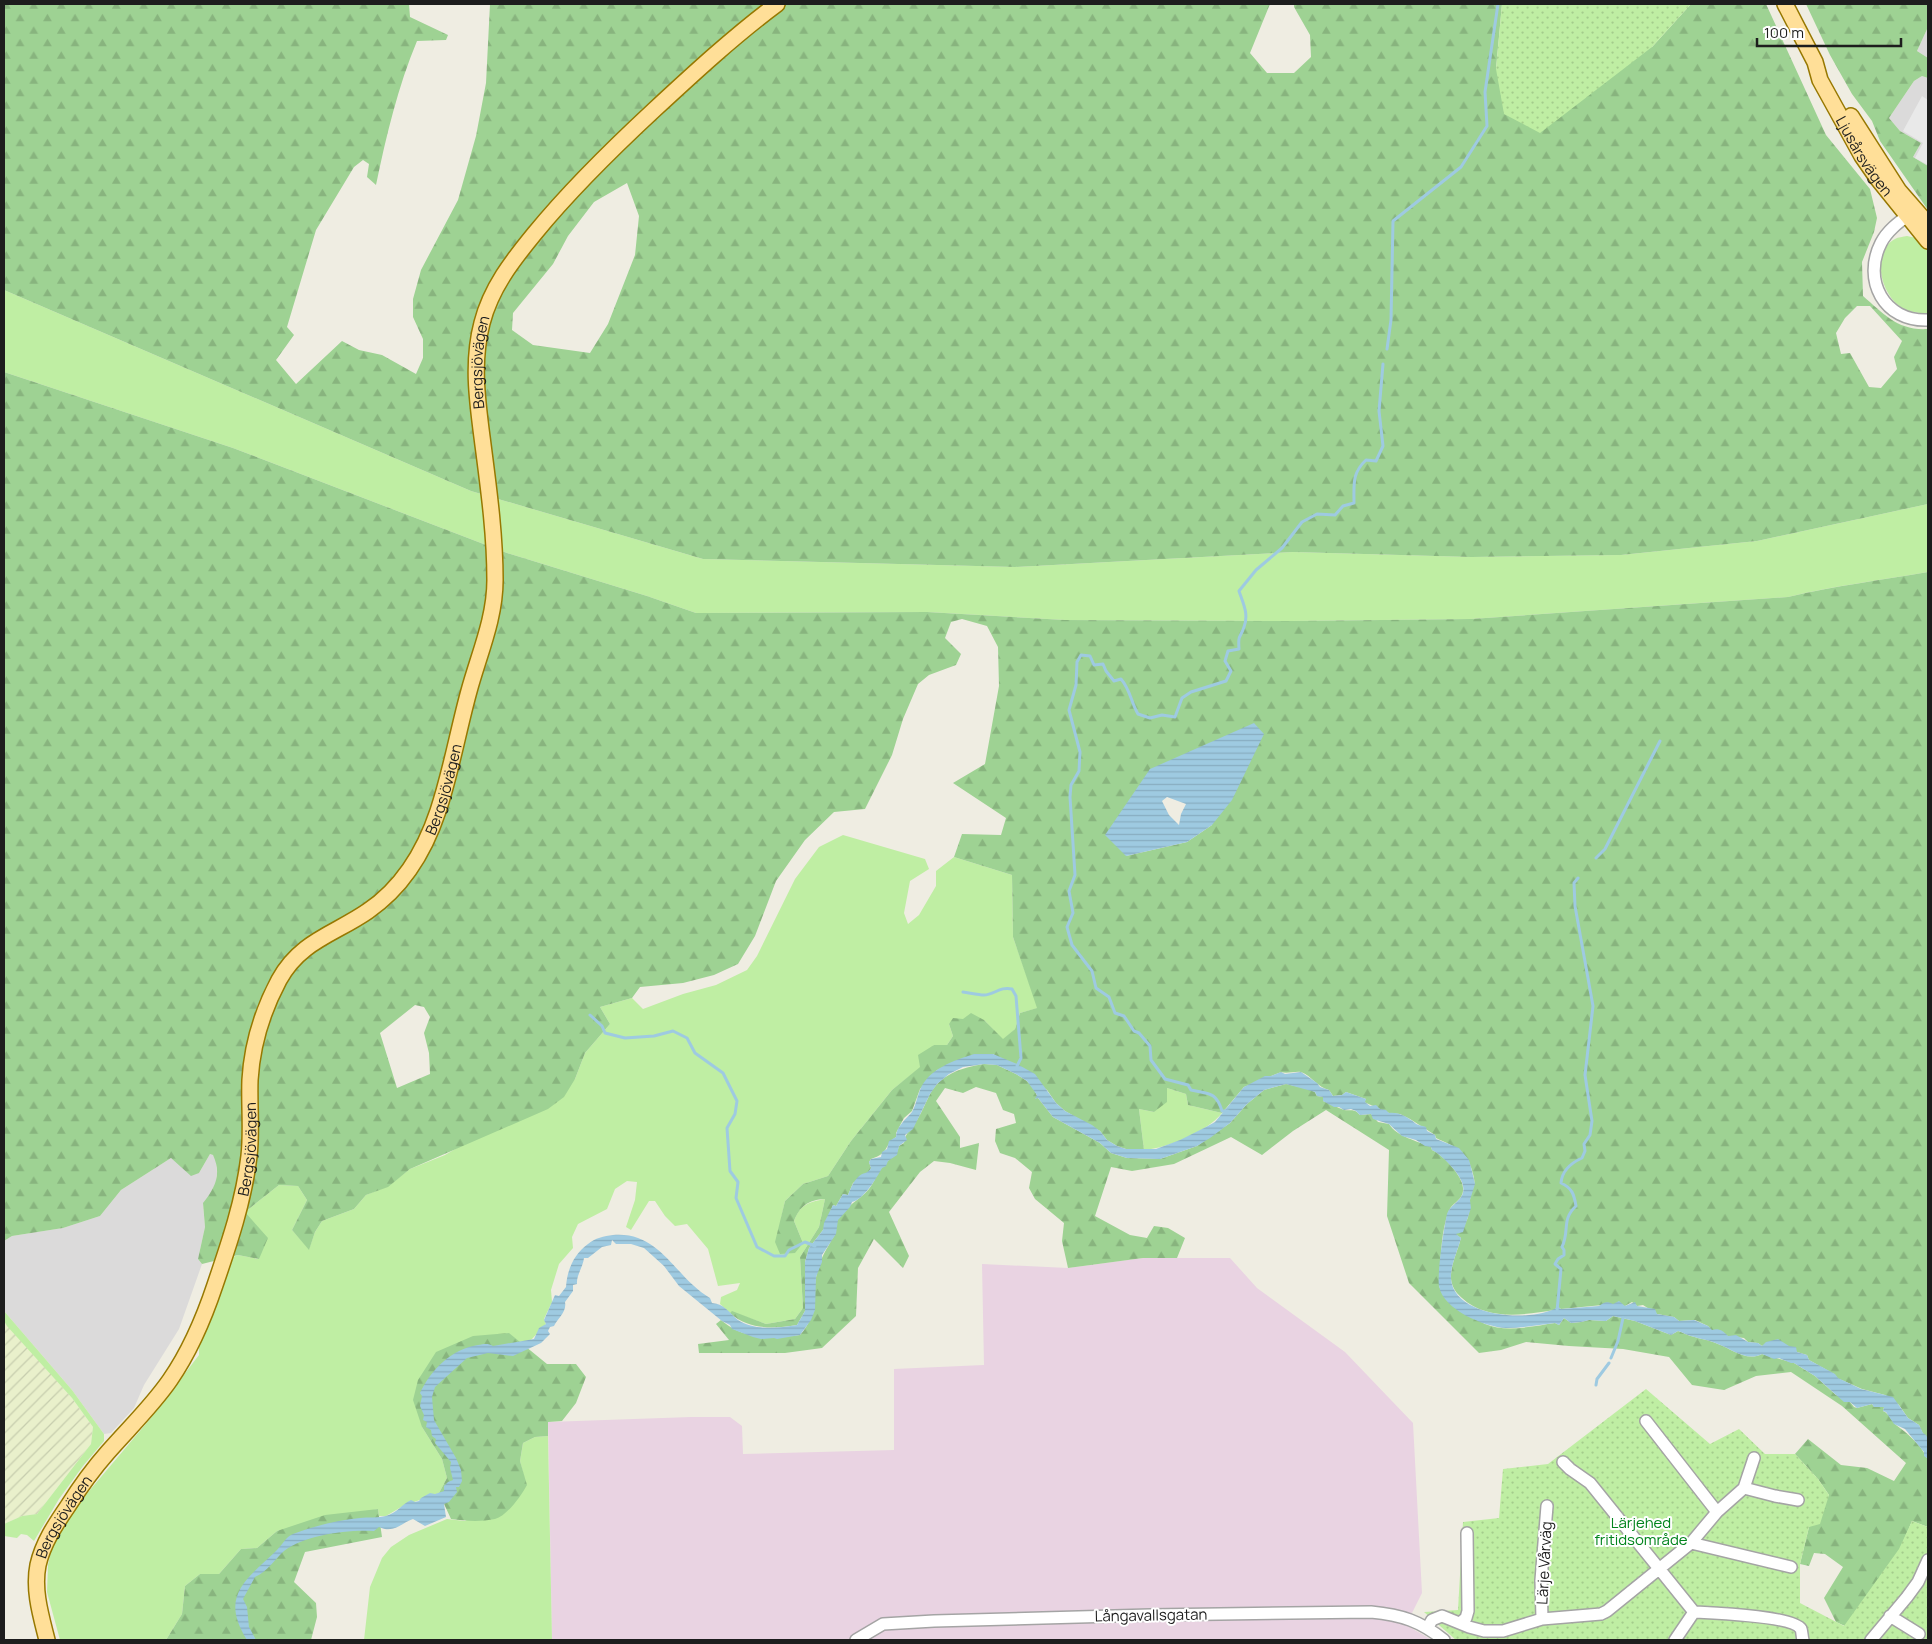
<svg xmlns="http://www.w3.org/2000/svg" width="1932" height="1644" font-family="Manrope,sans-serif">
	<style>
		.residential { fill: #dbdada }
		.industrial { fill: #e9d3e2 }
		.farmland { fill: url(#farmland-furrows) }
		.grass { fill: #bfeea3 }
		.forest { fill: url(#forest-firs); fill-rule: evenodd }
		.garden { fill: url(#garden-dots) }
		.parking { fill: #e9e9e9 }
		.water { fill: url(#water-rules); fill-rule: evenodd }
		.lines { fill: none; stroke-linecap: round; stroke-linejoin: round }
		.stream { stroke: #9ecae1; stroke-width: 3 }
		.minor-casing { stroke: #a4a4a4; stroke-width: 14 }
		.major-casing { stroke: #977800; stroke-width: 18 }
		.minor { stroke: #fff; stroke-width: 11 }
		.major { stroke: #ffdf98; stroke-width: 15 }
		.labels { text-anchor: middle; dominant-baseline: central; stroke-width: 4; stroke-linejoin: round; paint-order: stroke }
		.street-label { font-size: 15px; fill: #1d1d1d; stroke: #fff }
		.park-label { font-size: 15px; fill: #02841d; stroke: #fff }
	</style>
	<defs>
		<pattern id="farmland-furrows" width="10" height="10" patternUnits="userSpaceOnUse" patternTransform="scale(1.25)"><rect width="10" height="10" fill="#e9f0cb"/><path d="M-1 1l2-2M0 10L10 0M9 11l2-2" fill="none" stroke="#c7cdae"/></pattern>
		<pattern id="forest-firs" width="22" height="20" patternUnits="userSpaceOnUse" patternTransform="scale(1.25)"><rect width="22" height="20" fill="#9ed293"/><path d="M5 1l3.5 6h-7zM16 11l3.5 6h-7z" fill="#88b47e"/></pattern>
		<pattern id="garden-dots" width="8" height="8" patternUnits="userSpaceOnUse" patternTransform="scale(1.25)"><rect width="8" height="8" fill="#bfeea3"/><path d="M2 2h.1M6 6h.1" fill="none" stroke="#a4cc8c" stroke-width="1.8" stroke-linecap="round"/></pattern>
		<pattern id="water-rules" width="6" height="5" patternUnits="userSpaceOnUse" patternTransform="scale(1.25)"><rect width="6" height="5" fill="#9ecae1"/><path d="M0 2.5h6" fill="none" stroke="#88adc1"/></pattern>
	</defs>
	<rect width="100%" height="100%" fill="#efede2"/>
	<!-- residential -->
	<path class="residential" d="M1928,27V58L1917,51Z
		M1922,76L1928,78V166L1913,157L1921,143L1900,131L1889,118L1914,81Z
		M210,1154L213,1155L216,1160L217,1173L215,1188L203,1204L205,1227L198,1259L202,1264L179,1329L144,1385L134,1408L111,1433L104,1434L72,1390L4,1311V1241L12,1236L63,1228L100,1216L121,1190L171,1158L199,1173Z"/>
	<!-- industrial -->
	<path class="industrial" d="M1143,1258H1230L1257,1288L1345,1352L1413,1423L1422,1593L1406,1625L1432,1640H552L548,1422L691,1417H730L742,1426L743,1454L894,1450V1369L984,1365L982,1264L1068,1268Z"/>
	<!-- farmland -->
	<path class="farmland" d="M4,1321L72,1398L93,1427L91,1444L37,1514L22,1516L4,1524Z"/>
	<!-- grass -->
	<path class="grass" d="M1907,236L1916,238L1928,250V314C1918,313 1908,312 1899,306C1880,291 1871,252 1895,239C1898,237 1903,237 1907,236Z
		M4,290L471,491L703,559L1015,567L1293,552L1471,557L1621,555L1757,541L1928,504V572C1881,580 1834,586 1788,597L1471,619L1292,621L1065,620L927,612L696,613L647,596L507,553L233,448L4,372Z
		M843,835L925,859L929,869L910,881L904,913L908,924L919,915L936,886V871L954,857L1012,875L1013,937L1038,1008L1020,1013L1015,1029L1003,1040L984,1020L963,1019L949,1024L953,1036L947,1045H934L921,1067L892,1090L851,1141L828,1176L803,1184L785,1201L781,1219L803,1243L794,1221C800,1205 808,1202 825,1199L819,1227L800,1257L803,1308L795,1319L766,1324L732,1312L730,1313L720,1304L721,1297L737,1290L740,1283L718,1286L708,1249L687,1224L675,1226L665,1216L655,1201H649L631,1230L626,1227L635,1200L637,1182L627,1181L615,1189L607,1209L578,1224L572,1237L573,1248L559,1264L551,1290L552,1302L544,1319L546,1324L531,1340L519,1342L508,1333L422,1427L442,1459L447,1478L439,1493L403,1506L386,1516H379L378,1509L277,1531L257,1548L241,1549L219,1574H200L185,1586L182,1614L166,1640H60L47,1592L48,1565L52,1547L79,1503L150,1419L199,1355V1345L233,1257L238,1255L258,1259L245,1212L279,1185L298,1186L307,1200L292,1230L309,1249L315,1232L322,1221L354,1209L366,1195L388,1186L410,1169L445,1155L575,1079L585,1053L610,1024L600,1007L632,998L643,1009L683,994L716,985L747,970L757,956L795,879L819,847Z
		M1167,1088L1186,1094L1188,1105L1222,1113C1207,1132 1168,1148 1144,1150L1139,1109L1154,1112Z
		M4,1311L72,1390L104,1434V1441L83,1466L59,1499L34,1541L27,1535L21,1534L17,1538L4,1536V1524L22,1516L37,1514L91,1444L93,1427L72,1398L7,1326L4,1321Z
		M548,1436L552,1640H364L370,1587L382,1558L391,1547L409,1535L447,1519L465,1521L526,1485L520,1461L523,1443L535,1437Z"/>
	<!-- forest -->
	<path class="forest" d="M4,4H409L410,17L448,35L446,40L417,41C398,86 386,137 376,185L367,177L369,164L363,160L354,167L316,230L287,327L294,335L276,360L296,384L342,341L359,350L382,355L416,374L423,358V339L413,317V299L421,270L458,200L476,136L486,83L490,4H1270L1250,53L1267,73H1294L1311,57L1310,35L1294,7V4H1502L1496,69L1652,47L1691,4H1766L1826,135L1870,189L1877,218L1874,232L1862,262L1863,296C1884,314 1898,331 1928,329V504L1757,541L1621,555L1471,557L1293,552L1015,567L703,559L471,491L4,290ZM627,183L639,216L635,255L608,324L590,353L533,345L512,330L513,313L553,264L568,236L594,202ZM1857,306H1870L1902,341L1894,357L1897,369L1881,388L1869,387L1850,353L1841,354L1836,333L1845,318Z
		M1806,4H1928V27L1917,51L1928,58V78L1922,76L1914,81L1889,118L1900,131L1921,143L1913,157L1928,166V210L1880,141L1872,121L1852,94L1830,55Z
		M4,372L233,448L507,553L647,596L696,613L927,612L1065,620L1292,621L1471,619L1788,597C1835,586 1881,580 1928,572V1439L1923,1434L1919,1425L1908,1418L1899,1405L1894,1401L1885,1395L1862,1389L1837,1378L1834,1374L1809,1360L1807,1355L1797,1352L1778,1340L1762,1346L1758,1343L1748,1342L1744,1338L1728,1336L1712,1331L1708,1326L1695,1320L1679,1321L1674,1317L1657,1314L1643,1305L1637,1306L1632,1302L1625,1306L1613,1304L1561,1309L1558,1307L1554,1310C1524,1315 1487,1321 1462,1298C1456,1293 1452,1287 1451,1279C1450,1266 1458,1250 1461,1238L1455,1234C1469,1223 1469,1216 1470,1200C1470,1195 1473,1190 1474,1185C1475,1182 1474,1178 1473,1174C1468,1151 1456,1147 1436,1138L1435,1135L1410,1119L1400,1114L1389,1113L1364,1102L1366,1099L1346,1092L1342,1095L1333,1096L1329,1090C1317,1087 1312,1076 1301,1072C1295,1071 1287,1074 1281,1072L1244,1087L1222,1113L1188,1105L1186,1094L1167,1088V1102L1154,1112L1139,1109L1144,1150L1126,1149L1117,1146L1107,1140L1100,1131L1065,1111L1056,1103L1047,1090L993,1054L937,1070L920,1089L912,1111L904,1118L896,1133V1137C883,1146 890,1153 871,1159L869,1162L871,1168L869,1172L853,1183L848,1195L843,1194L836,1206L833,1205L823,1230L809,1248L805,1262V1311L797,1325C773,1329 749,1330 730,1313L732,1311L766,1324L795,1319L803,1308L800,1257L819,1227L825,1199C808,1200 800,1206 794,1221L803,1243L795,1253L780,1254L775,1242L785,1201L803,1184L828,1176L851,1141L892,1090L920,1067L918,1055L934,1045H947L953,1036L949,1024L953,1018L963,1019L971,1013L984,1020L1003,1039L1015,1029L1020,1013L1037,1008L1013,937L1012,875L954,857L962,834L1001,835L1006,818L953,783L985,764L999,686L998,647L987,626L962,619L951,622L945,638L961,654L956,665L929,675L918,684L903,719L892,755L865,809L834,812L805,840L776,881L755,936L738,964L714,975L683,983L640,987L632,998L600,1007L610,1024L585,1053L575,1079L564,1097L548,1109L410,1169L388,1187L366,1195L354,1209L322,1221L315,1232L309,1250L292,1230L307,1200L298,1186L279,1185L245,1212L268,1238L259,1259L238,1255L202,1264L198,1259L205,1227L203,1203C215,1188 222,1174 213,1155L210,1154L199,1173L191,1176L171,1158L121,1190L100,1216L63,1228L12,1236L4,1241ZM1150,769L1212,825L1187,842L1126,856ZM415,1005L424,1007L430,1017L424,1033L429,1053L430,1074L397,1088L380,1033Z
		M984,1064L997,1065L1016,1074L1027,1081L1034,1089L1038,1098L1053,1117L1100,1143L1111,1153L1127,1158L1160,1159L1197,1146L1230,1123L1247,1104L1264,1090L1286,1084L1309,1089L1315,1092L1317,1096L1323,1097V1101C1329,1103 1338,1108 1344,1110C1352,1111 1354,1108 1360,1115L1371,1114L1378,1122L1389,1124C1397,1137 1418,1141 1431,1147L1432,1150C1442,1154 1463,1176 1463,1188C1464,1201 1451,1202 1448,1213C1440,1236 1441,1263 1439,1287C1449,1295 1474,1319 1485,1324C1506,1333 1534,1326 1555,1323L1559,1325L1564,1318L1571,1323L1581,1322L1589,1320L1606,1321L1613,1316L1635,1321L1671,1335L1678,1331L1681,1332C1692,1338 1707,1339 1718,1344C1732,1349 1746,1362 1762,1354L1794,1363L1815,1376L1836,1395L1850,1402L1854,1407L1857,1408L1872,1404L1874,1407H1884L1883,1411C1890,1414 1891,1421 1896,1425C1906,1432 1921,1445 1927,1458C1931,1466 1928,1514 1928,1527L1912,1521L1900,1549L1845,1626L1836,1622L1824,1598L1843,1567L1825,1554L1814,1553L1809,1566L1800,1564L1809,1527L1829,1495L1818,1479L1795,1454L1808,1439L1841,1465L1867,1468L1894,1481L1906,1463L1842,1406L1791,1372L1756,1376L1724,1390L1692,1385L1669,1357L1623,1349L1569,1346L1526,1342L1501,1350L1479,1353L1409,1283L1387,1216L1389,1150L1326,1110L1293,1131L1262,1155L1231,1137L1174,1164L1132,1171L1111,1167L1095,1216L1130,1235L1147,1238L1154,1226L1168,1228L1185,1238L1177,1258H1143L1068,1268L1062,1241L1064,1223L1035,1199L1029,1188L1032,1172L1015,1158L1000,1153L995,1141L996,1129L1016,1123L1014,1114L1003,1110L996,1093L976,1087L963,1093L945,1088L936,1101L960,1137V1148L979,1143L976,1170L950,1163L934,1161L920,1172L889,1212L909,1256L903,1268L874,1239L858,1268L856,1316L822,1348L785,1353H699L698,1344L729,1340L716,1324L721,1320C725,1323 730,1327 734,1329C754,1340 777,1337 800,1335C818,1316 811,1297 817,1273C820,1259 827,1248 834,1236C837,1231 835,1226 837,1221C844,1206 859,1201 869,1189C874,1183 877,1173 883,1166C890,1157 896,1158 899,1146L904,1143C905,1133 912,1128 917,1120C922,1112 925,1104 929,1096C940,1074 961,1068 984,1064Z
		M509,1333L547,1364H576L586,1377L576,1403L562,1421L548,1422V1436L535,1437L523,1443L520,1461L527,1485C521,1496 507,1516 495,1519C481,1522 465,1521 451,1519L439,1493L447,1478L442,1459L422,1427L413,1400L418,1380L436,1352L473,1336Z
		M378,1509L382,1537L305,1552L294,1582L316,1603L317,1617L311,1640H166L182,1614L185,1586L200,1574H219L241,1549L257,1548L277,1531L325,1515Z"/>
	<!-- garden -->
	<path class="garden" d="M1502,4H1691L1652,47L1540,133L1504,114L1496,69Z
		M1646,1389L1710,1444L1739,1429L1765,1454H1795L1818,1479L1829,1495L1820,1524L1809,1527L1800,1564V1603L1844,1626L1899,1549L1912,1521L1928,1527V1640H1456L1424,1612L1458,1610L1463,1522L1499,1518L1503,1469L1548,1464Z"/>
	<!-- parking -->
	<path class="parking" d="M1922,96L1928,100V165L1915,158L1923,143L1903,131Z"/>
	<!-- water -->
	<path class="water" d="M1254,723L1264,734L1232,800L1212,825L1187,842L1126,856L1105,835L1150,769ZM1167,797L1186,804L1181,814L1179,825L1169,815L1162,801Z
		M974,1054H993L1017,1064L1035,1074L1056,1103L1065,1111L1092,1125L1100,1131L1107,1140L1117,1146L1126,1149H1156L1180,1140L1206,1127L1215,1122L1244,1087L1265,1076H1271L1281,1072L1285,1074L1301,1072L1317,1083L1320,1087L1329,1090L1333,1096L1342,1095L1346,1092L1366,1099L1365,1102L1370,1106L1376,1105L1380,1109L1386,1110L1389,1113C1399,1112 1407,1117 1415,1123C1418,1126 1422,1125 1426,1127L1427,1131L1435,1135L1436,1139L1459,1148L1469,1160L1471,1167L1475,1184L1470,1200L1471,1208L1463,1232L1456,1234L1461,1238C1458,1250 1450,1266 1451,1279C1454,1318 1533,1323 1558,1307L1561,1309L1599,1306C1604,1302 1607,1301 1613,1304L1619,1301L1625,1306L1635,1302L1637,1306L1655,1309L1657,1314L1674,1317L1679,1321L1694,1320L1708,1326L1712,1330C1719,1328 1723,1331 1728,1336L1736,1335L1748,1342L1758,1343L1762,1346L1766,1342L1778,1339L1789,1346L1796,1347L1797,1352L1807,1355L1809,1360L1835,1374L1838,1378L1861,1389L1893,1397L1908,1418L1919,1425L1923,1433L1926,1435L1928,1439V1459L1924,1456V1452L1905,1429L1894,1424L1886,1412L1883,1411L1884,1407H1874L1872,1404L1857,1408L1850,1402H1844L1815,1376L1794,1363H1791L1779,1358L1774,1359L1762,1354C1746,1362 1732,1349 1718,1344C1707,1339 1692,1338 1681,1332L1678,1331L1671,1335L1635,1321L1613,1316L1606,1321L1589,1320L1581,1322L1571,1323L1564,1318L1559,1325L1555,1323C1539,1325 1522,1328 1506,1328C1485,1327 1443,1310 1439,1286C1437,1274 1444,1227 1447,1214C1451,1203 1466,1200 1463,1186C1462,1175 1441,1154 1432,1150L1431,1147L1425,1146L1416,1140L1402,1136L1389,1124L1373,1119L1371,1114L1360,1115L1356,1111L1351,1109L1344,1110L1339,1107H1334L1323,1101V1097L1317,1096L1315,1092L1286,1084L1264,1090L1247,1104L1230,1123L1210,1138L1197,1146L1160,1159L1127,1158L1111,1153L1100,1143L1053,1117L1038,1098L1035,1099L1037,1095L1027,1081L1016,1074L997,1065L984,1064L963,1067L949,1074L937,1084L930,1094L913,1129L905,1135L907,1140L899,1146L897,1155L888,1161L886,1166L882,1168C876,1179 864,1199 852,1202L850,1207L838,1220L836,1234L822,1255V1262L816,1277L815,1310L811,1320L800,1335L777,1339L774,1338L761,1339L753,1337L732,1329L730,1325L722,1321L679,1286L664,1266L644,1248L631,1244H616L612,1240L611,1245L602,1247L588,1258H584C583,1267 576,1276 577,1284L573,1285V1291L565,1302C567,1312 558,1318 554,1326L550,1327L548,1331L550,1334L541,1343L513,1356L488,1353L467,1358L435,1387L432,1397L434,1420L456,1458L461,1470L462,1481L459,1487H456L457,1492L449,1502L444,1504L446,1517L425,1526L413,1519C401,1523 394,1534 379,1527L374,1531C348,1529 304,1535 284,1551C275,1559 267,1572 255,1577L243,1599L247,1607L249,1627L256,1640H247C220,1597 244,1581 275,1552C281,1547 286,1536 293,1534C314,1526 338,1520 360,1518C368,1517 379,1518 386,1516C397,1513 402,1504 411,1500L415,1502L419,1501L421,1498L430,1493L435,1494L444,1491V1486L448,1482L453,1480L450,1468L451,1462L435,1443L436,1439L432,1436L431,1430L426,1427L427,1422L423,1420L424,1415L420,1406L422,1396L420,1393C431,1370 451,1349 478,1345C484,1344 488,1343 493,1346L534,1339L539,1328L546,1324L544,1320L555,1295L559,1296L566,1287C567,1270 574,1254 588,1244C595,1238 604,1236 613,1235C661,1231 674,1277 710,1298L712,1303C725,1304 728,1312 738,1320C755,1331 778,1328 797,1325L805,1311V1262L809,1248L823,1230L824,1223L833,1205L836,1206L843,1194L848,1195C851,1188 853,1182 858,1177C863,1172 868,1174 871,1168L869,1162L871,1159L881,1157L882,1152L887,1149L889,1141L896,1137C896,1127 906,1119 912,1112C916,1105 917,1097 920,1090C928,1069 955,1060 974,1054Z"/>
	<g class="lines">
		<!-- stream -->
		<path class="stream" d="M1387,349L1391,320L1393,221L1461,167L1487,126L1485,92L1498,4
			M1596,858L1605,849L1660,741
			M963,992C970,993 979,995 984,995C994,995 1000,986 1012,989L1016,996L1021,1058L1017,1066
			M590,1015L602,1026L605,1033L625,1038L654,1036L673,1031L687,1038L695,1053L723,1073L737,1101L735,1114L727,1128L730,1171L738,1182L736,1198L757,1247L774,1256H785L789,1250L805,1242L815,1246
			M1228,1111H1222C1216,1091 1208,1094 1191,1090L1188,1085L1165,1079L1151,1060L1150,1046L1139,1033L1134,1031L1124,1016L1115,1013L1109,997L1096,988L1092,971L1072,945L1067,927L1073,913L1069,891L1075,875L1070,797L1071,785L1079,771L1080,752L1069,710L1076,685L1077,662L1081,655L1090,656L1094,665L1103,664L1106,671L1114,681L1121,679C1130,689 1131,702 1138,714L1150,718L1162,715L1175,717L1182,698L1191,692L1226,681L1231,671L1225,661L1228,651L1239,649C1238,634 1240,639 1244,627C1249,614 1243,603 1239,591L1256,570L1282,548L1302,522L1317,514L1335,515L1343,506L1354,503C1354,484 1352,473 1366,460L1376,461L1383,446L1379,411L1383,364
			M1557,1311L1561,1269L1555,1264L1558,1259L1564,1255V1250L1562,1247C1570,1230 1561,1220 1576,1206C1574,1194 1572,1188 1561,1183C1562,1170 1571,1163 1582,1158L1585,1151L1584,1144L1590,1135L1592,1121L1585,1075L1593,1006L1575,906L1574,883L1578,878
			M1611,1358L1618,1341L1623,1318
			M1596,1385L1597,1379L1609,1363"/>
		<!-- minor casing -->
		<g class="minor-casing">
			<path id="minor" d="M1914,211C1902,220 1888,229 1881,243C1862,280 1884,322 1928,320
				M1646,1421L1717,1512
				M1563,1462L1570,1469L1590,1483L1694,1612
				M1744,1488L1775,1496L1798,1500
				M1691,1543L1791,1567
				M1694,1612C1711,1613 1793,1616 1801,1629C1802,1631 1802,1637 1803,1640
				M1890,1616L1919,1634
				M1542,1619L1541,1580L1547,1506
				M1460,1623L1466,1618L1468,1611L1467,1533
				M1428,1627L1432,1620L1442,1616L1469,1627L1484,1631H1503L1542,1619L1601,1614L1607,1611L1691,1543L1717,1512L1744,1488L1754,1458
				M856,1640L883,1624L934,1621L1150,1615L1371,1612C1402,1615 1420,1621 1444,1640
				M1675,1640L1694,1612
				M1871,1640L1907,1597L1918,1582L1928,1560"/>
		</g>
		<!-- major casing -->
		<g class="major-casing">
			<g id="major">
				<path id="s1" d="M1785,4L1815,62L1820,80L1862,156L1878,179L1928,241"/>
				<path d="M1851,116L1899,191L1928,224"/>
				<path id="s2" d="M47,1640C41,1616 33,1590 38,1565C43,1543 55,1525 68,1506C80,1487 93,1469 108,1452C129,1428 152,1406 170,1380C190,1351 204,1318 215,1285C229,1244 244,1200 249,1156C252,1131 249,1105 250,1080C252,1046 263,1010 279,980C300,941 335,934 368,911C403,887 425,850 438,811C451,772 458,731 469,691C479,654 495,619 495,580C495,532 488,484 482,437C477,399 472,361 482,323C491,288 512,261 535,233C571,189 612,149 654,110C694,73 734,36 777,4"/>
			</g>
		</g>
		<!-- minor -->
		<use href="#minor" class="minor"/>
		<!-- major -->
		<use href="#major" class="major"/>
	</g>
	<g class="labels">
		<!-- street labels -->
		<g class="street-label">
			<text stroke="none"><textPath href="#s1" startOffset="172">Ljusårsvägen</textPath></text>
			<text stroke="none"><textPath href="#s2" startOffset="1421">Bergsjövägen</textPath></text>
			<text stroke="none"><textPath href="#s2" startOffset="986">Bergsjövägen</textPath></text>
			<text stroke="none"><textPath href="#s2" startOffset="551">Bergsjövägen</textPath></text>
			<text stroke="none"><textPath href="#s2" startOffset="131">Bergsjövägen</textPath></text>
			<text transform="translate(1544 1563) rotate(-87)">Lärje Vårväg</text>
			<text transform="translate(1151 1615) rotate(-1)">Långavallsgatan</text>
		</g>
		<!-- park labels -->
		<g class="park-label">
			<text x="1641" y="1522">Lärjehed<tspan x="1641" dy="17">fritidsområde</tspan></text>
		</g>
	</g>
	<!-- border -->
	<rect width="1932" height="1644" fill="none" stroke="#1d1d1d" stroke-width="10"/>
	<!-- scale -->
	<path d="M1757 38v8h144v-8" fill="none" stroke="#1d1d1d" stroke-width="2.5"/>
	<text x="1764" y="38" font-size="15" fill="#1d1d1d" stroke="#ffffff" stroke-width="4" paint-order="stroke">100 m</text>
</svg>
